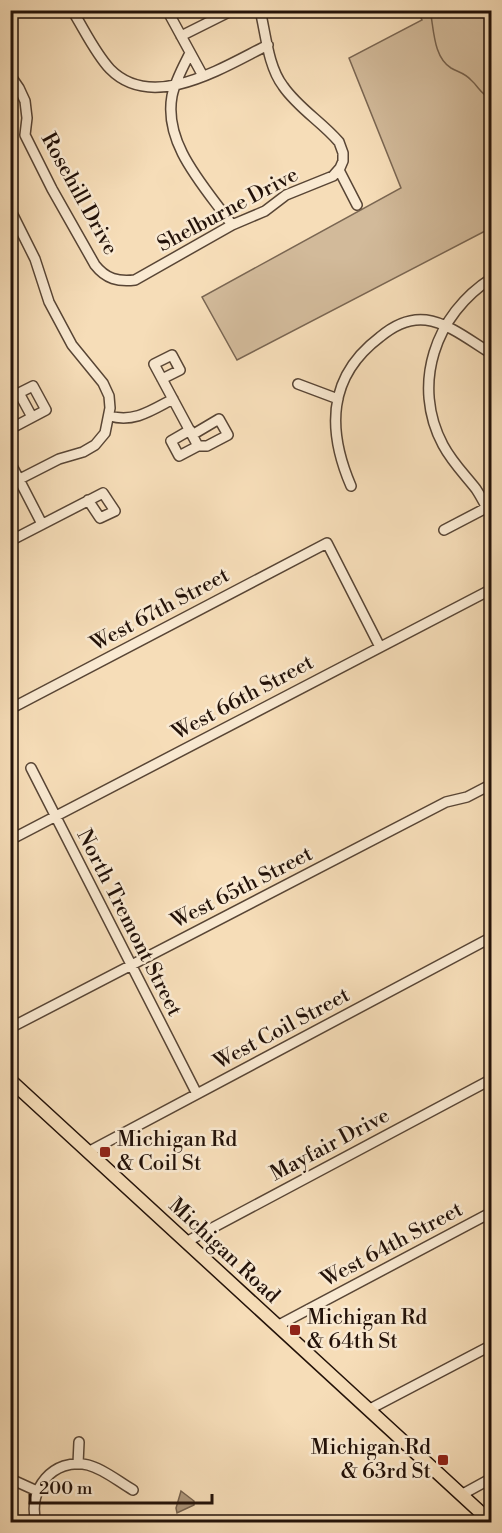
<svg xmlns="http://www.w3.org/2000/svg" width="502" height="1533" font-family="'Libre Bodoni',serif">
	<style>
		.green { fill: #d2ba9a; stroke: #7a6652; stroke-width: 1.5 }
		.water { fill: #ae987c; stroke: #76624e; stroke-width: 1.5 }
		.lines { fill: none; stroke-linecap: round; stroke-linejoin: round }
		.stream { stroke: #76624e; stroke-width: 1.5 }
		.minor-casing { stroke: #584535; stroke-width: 12 }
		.major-casing { stroke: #231209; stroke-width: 15 }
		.minor { stroke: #f9e9d1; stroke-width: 9 }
		.major { stroke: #f6ddb8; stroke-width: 12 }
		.poi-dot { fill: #8f2418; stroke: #f9e9d1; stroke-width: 2 }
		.labels { text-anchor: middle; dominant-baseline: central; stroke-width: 5; stroke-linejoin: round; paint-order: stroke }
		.street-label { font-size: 21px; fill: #231209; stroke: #f9e9d1 }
		.poi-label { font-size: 21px; fill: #231209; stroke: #f9e9d1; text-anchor: start }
	</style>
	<rect width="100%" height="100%" fill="#f6ddb8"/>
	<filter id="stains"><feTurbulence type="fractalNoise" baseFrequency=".00333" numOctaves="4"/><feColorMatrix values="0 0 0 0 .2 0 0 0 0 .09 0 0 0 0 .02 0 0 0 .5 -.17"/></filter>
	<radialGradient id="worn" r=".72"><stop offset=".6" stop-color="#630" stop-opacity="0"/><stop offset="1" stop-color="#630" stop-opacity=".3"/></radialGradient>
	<!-- green -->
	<path class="green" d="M417,11H489L491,15V228L237,360L202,297L401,188L349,58L422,20Z"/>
	<!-- water -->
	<path class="water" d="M181,1491L194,1501V1505L177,1513L176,1508Z"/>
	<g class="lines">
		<!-- stream -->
		<path class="stream" d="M430,10C434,28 433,57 451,68C458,72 465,73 471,80C479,87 481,95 492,99"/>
		<!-- minor casing -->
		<g class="minor-casing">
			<path id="minor" d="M72,10C84,29 95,53 110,69C153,113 225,66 268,45
				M167,10L203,76
				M364,10H367
				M181,36L233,10
				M190,53C183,67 175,81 172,96C163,145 206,188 232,225
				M10,75L19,88L25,101L27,118L25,135L52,189L95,265C106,279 118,282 135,280L232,225L265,211L286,195L333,176L340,168L343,161V153L339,142C322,122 298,108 283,86C268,66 266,35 260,10
				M339,170L357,205
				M10,209L35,259L49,302L72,345L103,383L109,396L110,408L105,433L95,445L83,452L59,459L10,484
				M492,278C435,314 411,385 443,445C452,462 465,475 476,489C482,498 487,508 492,518
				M162,379L180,370L172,355L154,364L198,446
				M298,384L338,399
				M110,416C134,423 152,410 173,399
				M10,429L46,410L33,386L19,393L32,417
				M190,430L171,441L179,456L198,446H207L228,435L219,419L192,435
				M10,462L42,524
				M351,486C327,430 327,377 380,337C393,326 409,318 426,320C449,323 472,342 492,354
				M444,530L490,506
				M10,541L103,493L115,511L100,518L88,500
				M10,709L327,543L380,647
				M31,768L197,1094
				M10,840L492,589
				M10,1028L446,802L467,797L492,784
				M88,1152L492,937
				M186,1242L492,1079
				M277,1326L492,1212
				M368,1410L492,1345
				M78,1464L79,1442
				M15,1481L37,1491
				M461,1495L492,1478
				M36,1522C27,1490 53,1457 88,1465C104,1469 119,1482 133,1490"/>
		</g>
		<!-- major casing -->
		<g class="major-casing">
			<path id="major" d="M10,1080L491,1522"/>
		</g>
		<!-- minor -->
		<use href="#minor" class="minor"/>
		<!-- major -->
		<use href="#major" class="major"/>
	</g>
	<!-- markers -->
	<g class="poi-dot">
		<rect x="99" y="1146" width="12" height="12" rx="3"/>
		<rect x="289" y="1324" width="12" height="12" rx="3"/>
		<rect x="437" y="1454" width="12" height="12" rx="3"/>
	</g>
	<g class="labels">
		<!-- street labels -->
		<g class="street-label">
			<text transform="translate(79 194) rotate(61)">Rosehill Drive</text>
			<text transform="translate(228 210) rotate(-28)">Shelburne Drive</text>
			<text transform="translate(160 610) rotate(-28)">West 67th Street</text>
			<text transform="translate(243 698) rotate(-28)">West 66th Street</text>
			<text transform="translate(242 888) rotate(-27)">West 65th Street</text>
			<text transform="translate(129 923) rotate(63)">North Tremont Street</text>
			<text transform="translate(282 1029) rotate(-28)">West Coil Street</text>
			<text transform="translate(330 1145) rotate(-28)">Mayfair Drive</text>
			<text transform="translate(392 1245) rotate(-28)">West 64th Street</text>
			<text transform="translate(224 1251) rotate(43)">Michigan Road</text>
		</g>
		<!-- poi labels -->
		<g class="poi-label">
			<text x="117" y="1140">Michigan Rd<tspan x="117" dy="24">&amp; Coil St</tspan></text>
			<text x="307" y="1318">Michigan Rd<tspan x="307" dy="24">&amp; 64th St</tspan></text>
			<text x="431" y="1448" text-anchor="end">Michigan Rd<tspan x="431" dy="24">&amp; 63rd St</tspan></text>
		</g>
	</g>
	<!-- margin -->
	<rect width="502" height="1533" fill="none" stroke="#f6ddb8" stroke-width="36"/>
	<rect x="12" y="12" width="478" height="1509" fill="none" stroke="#231209" stroke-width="3"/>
	<rect x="18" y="18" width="466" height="1497" fill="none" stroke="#231209" stroke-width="1.5"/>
	<!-- scale -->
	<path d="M30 1494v9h182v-9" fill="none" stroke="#231209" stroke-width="3"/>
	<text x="39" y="1494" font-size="18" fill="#231209" stroke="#f9e9d1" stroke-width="4.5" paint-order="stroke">200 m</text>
	<rect width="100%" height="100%" filter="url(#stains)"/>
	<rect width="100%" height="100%" fill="url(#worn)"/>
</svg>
